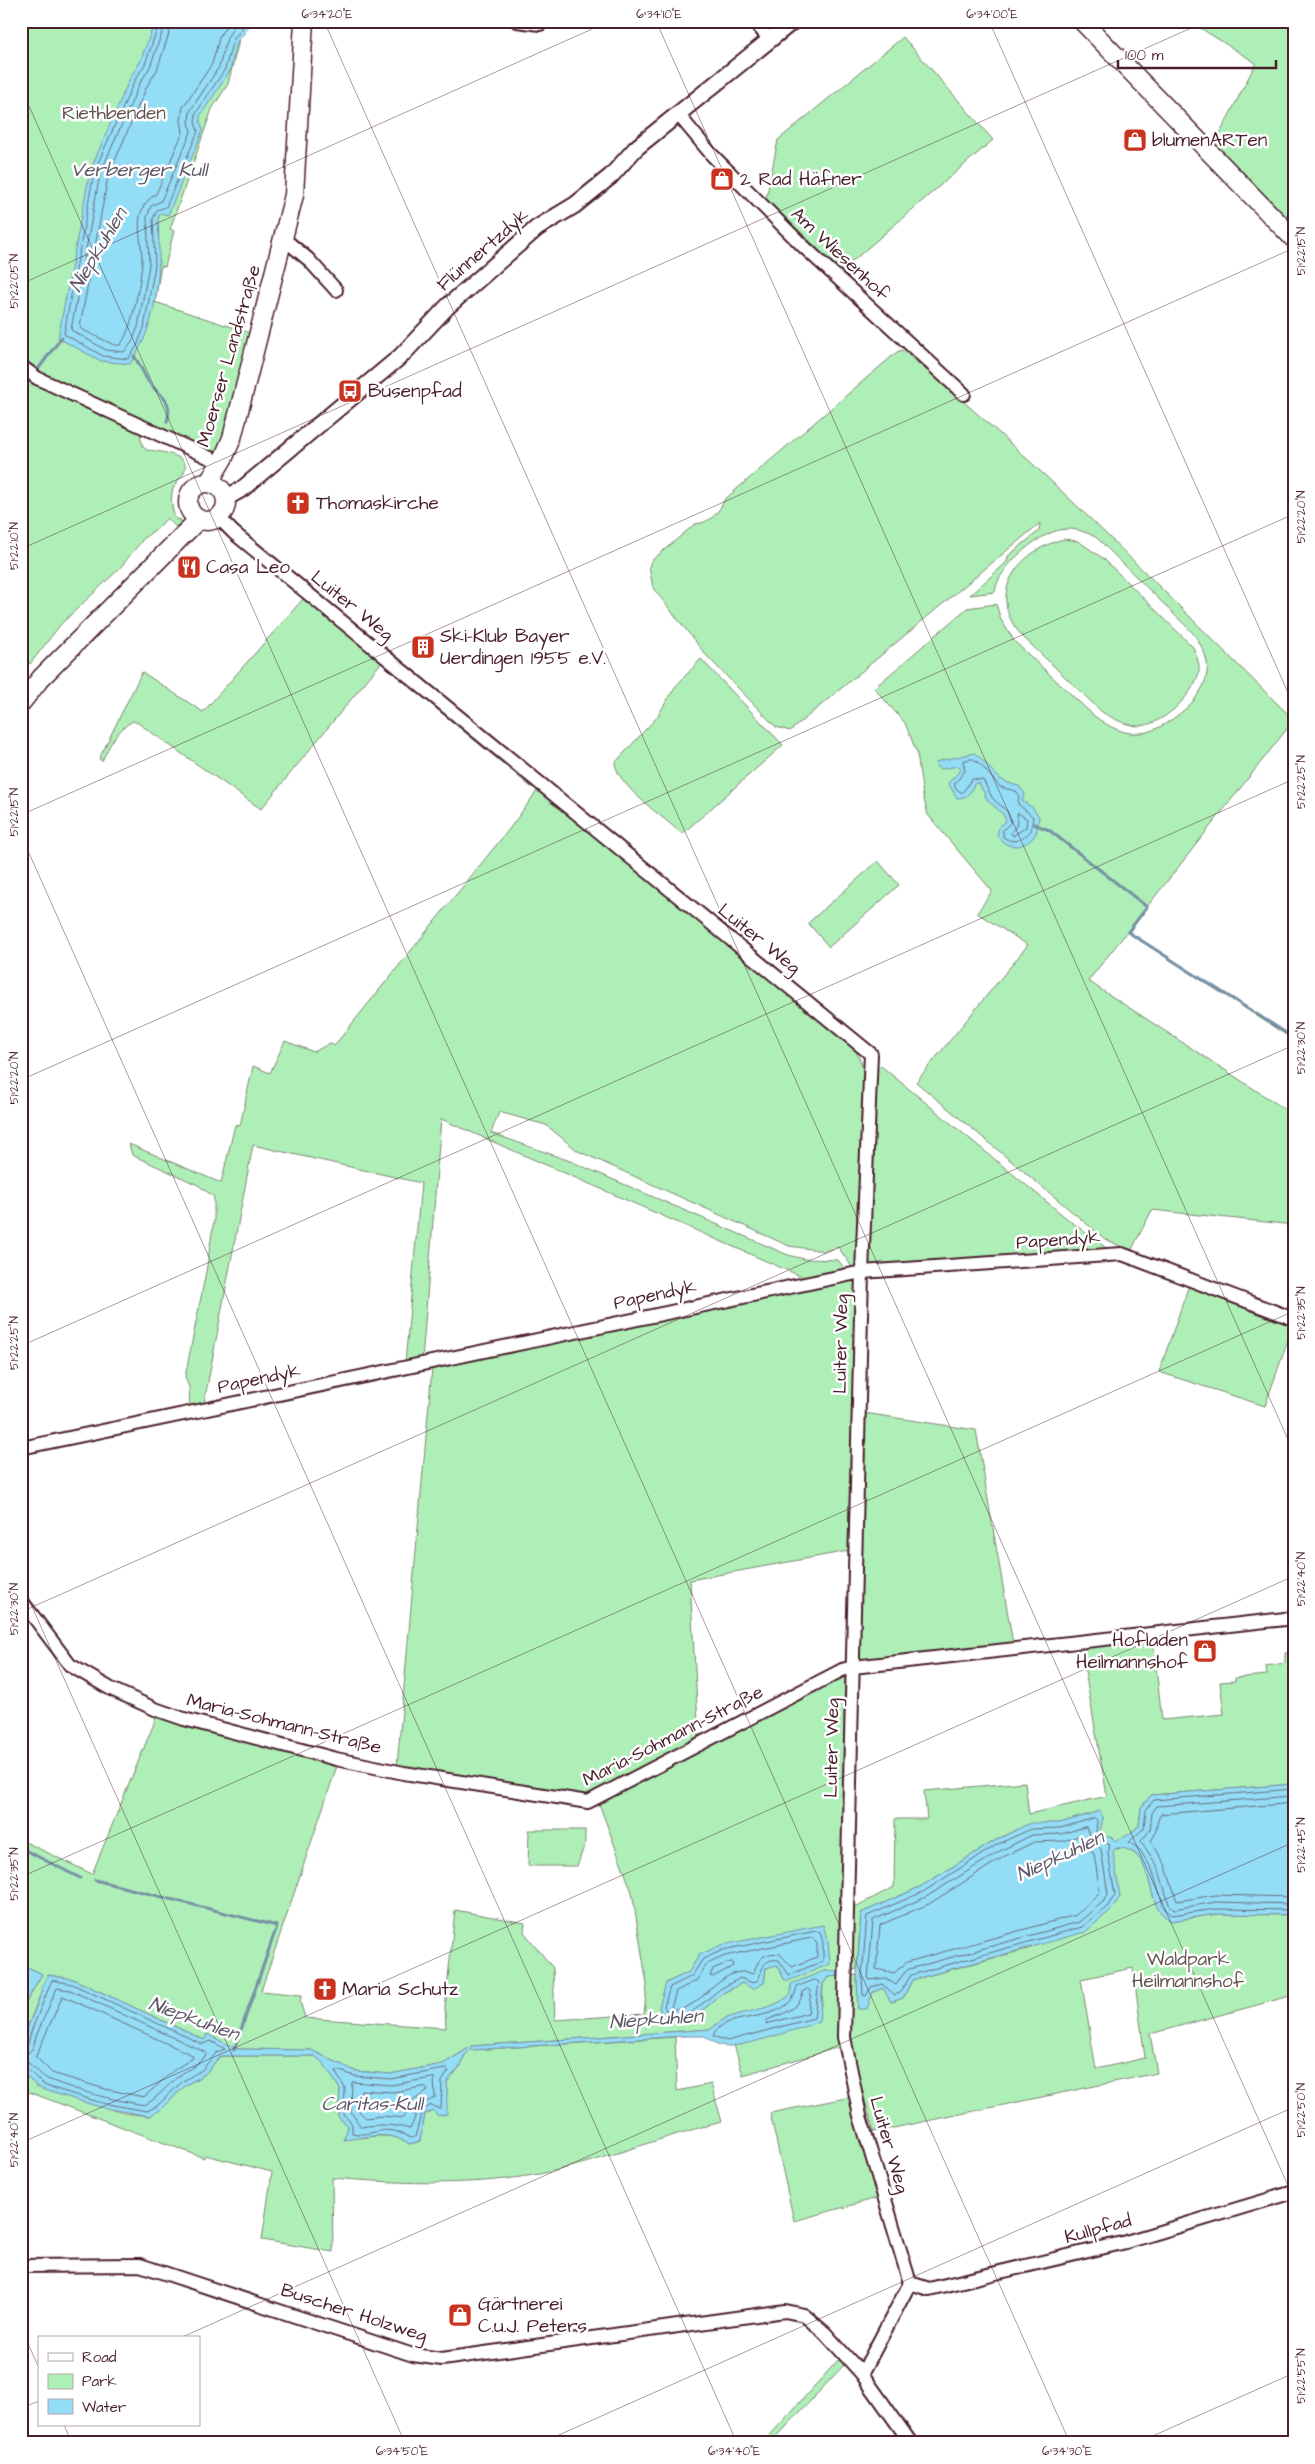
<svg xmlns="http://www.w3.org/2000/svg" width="1315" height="2464" font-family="'Architects Daughter',sans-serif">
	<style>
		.green { fill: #aeefb7; stroke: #7c8771; fill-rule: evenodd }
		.water { fill: #94ddf6; stroke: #7691a5 }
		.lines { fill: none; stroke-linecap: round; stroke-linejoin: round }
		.shore { stroke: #686b7c; stroke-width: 1 }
		.stream { stroke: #7691a5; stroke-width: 3 }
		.minor-casing { stroke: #4a1f2b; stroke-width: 16 }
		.tertiary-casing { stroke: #4a1f2b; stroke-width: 19 }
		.secondary-casing { stroke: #4a1f2b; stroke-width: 21 }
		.minor { stroke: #fff; stroke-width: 12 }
		.tertiary { stroke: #fff; stroke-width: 15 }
		.secondary { stroke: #fff; stroke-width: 18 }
		.ticks { fill: none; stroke: #4a1f2b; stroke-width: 1; stroke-opacity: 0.45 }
		.labels { text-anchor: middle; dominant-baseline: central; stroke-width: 5; stroke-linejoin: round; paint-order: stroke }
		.park-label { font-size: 19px; fill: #63534e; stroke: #fff }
		.poi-label { font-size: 19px; fill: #4a1f2b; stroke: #fff; text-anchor: start }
		.street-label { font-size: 19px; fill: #4a1f2b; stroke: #fff }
		.water-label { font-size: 20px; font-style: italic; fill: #605868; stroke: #fff }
		.neatline { fill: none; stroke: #4a1f2b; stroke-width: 2 }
		.ticks-label { font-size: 12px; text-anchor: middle; fill: #4a1f2b }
	</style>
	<rect width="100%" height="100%" fill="#fff"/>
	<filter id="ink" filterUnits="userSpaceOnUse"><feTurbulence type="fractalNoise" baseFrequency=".02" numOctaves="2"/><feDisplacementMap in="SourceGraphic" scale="10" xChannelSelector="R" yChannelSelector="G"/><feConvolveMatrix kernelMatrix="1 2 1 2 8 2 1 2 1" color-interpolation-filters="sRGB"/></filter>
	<g filter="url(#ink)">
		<!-- green -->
		<path class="green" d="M21,21H244L228,84L212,109L170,229L174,231L165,267L161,266L155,302L250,333L217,457L132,426L134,430L145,434L140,436L143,447L147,450C156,451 189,454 185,469C184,477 175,481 173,489C170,499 172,511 176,520L180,519L181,522L176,527L167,518L159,527L145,537L119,569L61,624L30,664L21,657Z
			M1189,21H1294V217L1284,216L1214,145L1256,63Z
			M903,37L993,140L841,271L766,199L778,140Z
			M902,350C1042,463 1166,595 1294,720L1128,931L1294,1040L1127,932L1088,981L1294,1115V1225L1152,1210L1131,1251L1105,1239L916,1082L1028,945L977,913L992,891L928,815L923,796L917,753L905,723L874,688L967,608L996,604L1001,620L1015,642L1093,715C1128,742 1150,738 1183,711C1194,702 1206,687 1207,672C1209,657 1201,645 1193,633L1097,538C1088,533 1079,529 1068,529C1043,528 997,567 995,592L970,595L1007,562L1008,556L1039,531L1040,523L790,731L776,727L706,655L653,588L649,567L651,561L695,524C710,523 719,513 724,500L897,352Z
			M1064,539L1078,541L1104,559L1193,647C1196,655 1200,663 1199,672C1194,695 1162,726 1138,726C1125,725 1114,719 1102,712L1024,638C984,597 1016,551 1064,539Z
			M303,599L538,788L531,787L381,663L261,809L138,723L133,721C117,729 109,746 102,761L99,759L142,672L203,712Z
			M701,659L783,745L682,834C664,817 618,787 615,763L657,717L675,687Z
			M537,791L739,952L855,1050L861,1062L864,1076L858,1267H852L838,1247L824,1251L789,1246L578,1151L546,1125L499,1112L491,1133L570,1161L788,1255L804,1259L838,1260L847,1272L807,1279L441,1119L422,1361L405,1364L421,1183L253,1145L203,1408L190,1410L189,1387L185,1377L206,1272L214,1220V1197L198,1185L132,1155L129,1144L221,1183L235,1125L240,1126L253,1066L270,1073L285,1041L314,1052L330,1043L334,1046L510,828Z
			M878,861L899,885L829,947L808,923Z
			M877,1065L881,1066L1070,1221L1109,1250L867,1266L872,1070Z
			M855,1278L848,1551L690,1580L699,1741L587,1800L397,1767L432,1368Z
			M1189,1285L1294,1323L1265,1406L1159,1372Z
			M864,1413L976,1430L1013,1644L858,1661Z
			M1153,1640L1162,1720L1224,1714L1220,1682L1235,1681V1678L1267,1675L1266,1666L1285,1663V1653L1294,1652V1784L1151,1795L1141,1808L1139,1826L1128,1835L1115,1841L1104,1837L1099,1831L1103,1818L1100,1811L1060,1823L1030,1824L996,1840L920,1887L861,1913L857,1969L851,1971L853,1908L894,1887L895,1819H927L924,1791L1025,1782L1029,1814L1107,1796L1081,1648Z
			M845,1672L839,1971H824L783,2002L760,2011L726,2018L711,2029L472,2046L443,2064L390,2074L355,2071L311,2050L237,2049L207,2035L204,2040L73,1979L48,1975L26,2031L21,2056V2011L42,1974L21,1964V1840L92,1874L157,1716L337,1766L261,1991L302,1995L300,2001L305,2018L446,2028L445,2007L455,1910L525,1923L524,1932L553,1968L555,2020L644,2014L647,1985L632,1892L598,1801ZM828,1942L784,1979L777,1964L766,1968L764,1983H742L723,1993L693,2018L666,1983L689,1972Z
			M529,1830H585V1844L577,1866H528Z
			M1125,1848C1152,1859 1147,1890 1159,1910C1162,1914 1167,1918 1171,1921L1216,1914L1294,1915V1995L1150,2034L1157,2073L874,2132L853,2058L850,2031L851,1976L857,1975L858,2009L873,1992L883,1988L892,2002L903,1998L912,1980L1031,1948L1114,1849ZM1133,1968L1145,2058L1096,2069L1081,1979Z
			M839,1976L840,2047L743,2075L734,2045L749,2042L822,2005L823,1984L828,1977Z
			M675,2037L677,2091L711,2084L722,2122C665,2135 611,2158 554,2171C481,2187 406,2184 332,2178L333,2252L262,2240L272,2172L205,2155L204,2158L21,2089V2070L36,2086L124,2113L149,2116L160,2110L186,2085L205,2074L220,2056H315L324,2063L340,2089L339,2118L361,2138C380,2135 394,2134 410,2144L420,2141L425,2114L432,2110L446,2114L447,2082L462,2064L465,2055L470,2050Z
			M851,2097L881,2197L794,2221L770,2113Z
			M839,2359L844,2365L771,2443H763Z"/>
		<!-- water -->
		<path class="water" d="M155,21H249L248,28L237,42L230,71L200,116V122L203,130L168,215L160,213L158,220C161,269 159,323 130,364L101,361L58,338L90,171L130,78L140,62Z
			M974,753C995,768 991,780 1019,786L1025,794L1022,801L1032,807L1039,817C1038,821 1038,829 1036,833C1028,849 1005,851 997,835L999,827L1006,821L1003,814L988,801L979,783H975C970,792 969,798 957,798L948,783L961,770L959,766L940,769L937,767L936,763L939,761Z
			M1294,1784V1915L1216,1914L1171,1921C1167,1918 1162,1914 1159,1910C1146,1888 1151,1847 1116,1848L1113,1852L1120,1897L1111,1910L1085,1932L912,1980L903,1998L891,2002L883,1988L873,1992L867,2009H858L857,1975L861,1913L920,1887L996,1840L1030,1823H1060L1100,1811L1103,1818L1100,1831L1104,1837H1111L1115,1841L1128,1835L1139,1826L1141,1808L1151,1795Z
			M823,1925L828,1942L830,1964L788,1981L784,1979L777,1965L766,1968L764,1983L753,1989L742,1983L723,1993L693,2018L665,2022L659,2007L666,1983L689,1972L699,1955L721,1945Z
			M21,1964L42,1974L21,2011Z
			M824,1971H839V1976L828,1977L823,1984L819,2022C800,2028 742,2048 725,2046C718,2045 710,2041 705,2036H683L470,2050L465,2055L462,2064L447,2082V2114L438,2116L432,2110L425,2114L420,2141L410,2144C387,2130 370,2137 344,2140L348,2126L339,2118L340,2089L324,2064L315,2056H220L205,2074L186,2085L160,2110L149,2116L100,2107L44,2090L36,2086L21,2070L26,2031L43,1990L41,1989L47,1975L73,1979L204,2040L207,2034L237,2049L311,2050L355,2071L390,2074L443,2064L472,2046L711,2029C730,2008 769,2015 791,1994V1984Z"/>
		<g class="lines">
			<!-- shore -->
			<path class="shore" d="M160,21L145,64L135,80L94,172L64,334L103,356L128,359L137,346L144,328L155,265L153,219L157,210L166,207L198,131L195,122L196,113L225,69L233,40L243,27L244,21
				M166,21L150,67L140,83L100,174L71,330L106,350L124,352L132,342L138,327L149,265L147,217L151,206L161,201L191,132L189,122L190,111L219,67L227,38L237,21
				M173,21L157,70L147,86L108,177L80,326L81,329L114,345H120C132,332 140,283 142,264C143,238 129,211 156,194L183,132L181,121L183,107L212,64L220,35L230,21
				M973,759L981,765L1000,787L1016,791L1019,795L1018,804L1033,817L1031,831C1022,839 1015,845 1003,837V830L1011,822L1007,811L993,799L983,780L972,779L962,793L955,788V783L965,771L963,761Z
				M1018,813L1027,819L1026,827L1013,836L1011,832L1016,826Z
				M1294,1789L1154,1800L1146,1810L1144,1828L1129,1842L1139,1849L1152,1869L1164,1908L1172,1915L1216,1909L1294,1910
				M1294,1796L1157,1806L1152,1813L1150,1830L1141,1841L1158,1867L1169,1904L1174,1909L1216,1902L1294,1904
				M1294,1803L1161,1814C1156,1821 1158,1832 1151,1841L1165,1864L1177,1901L1216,1895L1294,1897
				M1095,1818L1097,1820L1096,1834L1101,1841L1110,1844L1108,1853L1115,1895L1107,1907L1082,1927L911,1975L900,1993L895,1995L882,1984L871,1987L866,1996L863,1995L862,1975L867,1916L923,1892L998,1844L1031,1829L1060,1828Z
				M1086,1827L1094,1843L1101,1849L1108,1894L1103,1902L1079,1922L909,1969L904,1973L896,1985L885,1978L868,1980L873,1920L926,1897L1002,1850L1032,1835L1061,1834Z
				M1080,1836L1094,1854L1100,1892L1076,1915L907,1962L894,1973L876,1969L880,1925L929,1904L1005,1856L1034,1842L1063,1841Z
				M817,1931L820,1932L823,1943V1961L789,1975L779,1960C762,1958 763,1969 758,1980L753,1983L740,1978L720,1989L691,2013L668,2015L664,2006L670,1987L692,1976L703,1959L723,1950Z
				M813,1938L817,1944V1957L792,1967L780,1954C762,1951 758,1961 753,1974C749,1973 745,1971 741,1972C717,1973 693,2017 671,2008L676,1991L696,1981L707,1964L725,1956Z
				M732,1962L733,1966L713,1977L710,1976L713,1969Z
				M815,1980L819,1982L814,2018L727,2041L713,2036C722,2008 790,2028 797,1987Z
				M808,1989L811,1992L808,2013L766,2024L767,2020C782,2014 800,2010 803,1992Z
				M63,1996L192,2055L193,2058L174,2070L144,2097L105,2089L52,2073L36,2057Z
				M21,2048L28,2044L31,2032L52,1980L72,1984L202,2044L211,2041L225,2049L216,2053L202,2070L183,2081L157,2106L147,2111L102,2103L46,2086C37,2081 31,2069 21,2067
				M21,2054L28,2053L33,2048L37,2034L57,1988L70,1990L207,2053C200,2065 189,2068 179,2076C167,2085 158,2098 145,2105C113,2100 80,2092 50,2080C38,2076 34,2062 21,2061
				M446,2069L449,2071L442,2081L441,2108L439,2109L431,2105L422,2111L415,2137L410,2138C383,2121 374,2138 352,2133V2124L344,2115L345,2088L336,2073L337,2070L355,2076L390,2079Z
				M434,2078L435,2098C409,2109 421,2108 410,2129C392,2124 379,2124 361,2127L351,2112L352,2082L391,2085Z
				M425,2087L428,2091L411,2102L404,2118L381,2116L366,2118L358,2110L361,2090L392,2092Z"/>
			<!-- stream -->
			<path class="stream" d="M134,356C140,364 143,373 148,381C159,397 174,398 167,422
				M36,372L62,337
				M21,391L32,377
				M1034,824L1049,830L1147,907L1128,932L1294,1038
				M21,1848L80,1878
				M95,1880L277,1926L234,2050"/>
			<!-- minor casing -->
			<g class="minor-casing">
				<path id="minor" d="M517,21L540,24L544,21
					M754,21L770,40
					M677,113L712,155L803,246L964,394
					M284,239L308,259L336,290
					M21,366L37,378L221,463
					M219,518L234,533L871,1054L862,1272L844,2037L860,2116L910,2283L862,2374L911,2443
					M21,1448L862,1272L1122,1254L1294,1319
					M21,1600L70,1665L111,1689L155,1709L184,1719L336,1759L404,1773L588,1802L842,1670L853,1667L1294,1618
					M21,2266L140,2265L413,2355L442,2359L785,2311L804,2315L825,2333L862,2374
					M910,2283L929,2289L1126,2242L1294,2192"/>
			</g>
			<!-- tertiary casing -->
			<g class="tertiary-casing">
				<path id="tertiary" d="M226,498L242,489L401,356L448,306L537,228L575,205L611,176L636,148L793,21"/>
			</g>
			<!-- secondary casing -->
			<g class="secondary-casing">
				<path id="secondary" d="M1082,21L1294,239
					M209,482L224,457L232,438L294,195L304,21
					M188 502a19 19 0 1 1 38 0a19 19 0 1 1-38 0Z
					M21,703L41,678L199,519"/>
			</g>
			<!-- minor -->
			<use href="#minor" class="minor"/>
			<!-- tertiary -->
			<use href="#tertiary" class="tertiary"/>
			<!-- secondary -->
			<use href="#secondary" class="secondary"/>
		</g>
	</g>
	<!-- ticks -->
	<path class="ticks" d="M324,21L1294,2199M656,21L1294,1453M989,21L1294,706M21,88L1070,2443M21,284L610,21M21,549L1207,21M21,815L1294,248M21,835L737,2443M21,1080L1294,514M21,1346L1294,779M21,1582L405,2443M21,1612L1294,1045M21,1877L1294,1311M21,2143L1294,1576M21,2328L39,2368M180,2338L1294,1842M21,2408L39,2401M64,2425L72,2443M541,2443L1294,2107M1137,2443L1294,2373"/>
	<!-- icons -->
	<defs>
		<g id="shop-square" transform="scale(1.25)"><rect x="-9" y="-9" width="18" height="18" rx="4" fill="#c8321e" stroke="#fff"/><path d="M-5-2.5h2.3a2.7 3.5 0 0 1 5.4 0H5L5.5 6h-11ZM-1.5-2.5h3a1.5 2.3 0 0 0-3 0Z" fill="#fff"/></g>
		<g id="bus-square" transform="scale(1.25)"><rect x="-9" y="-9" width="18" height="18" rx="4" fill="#c8321e" stroke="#fff"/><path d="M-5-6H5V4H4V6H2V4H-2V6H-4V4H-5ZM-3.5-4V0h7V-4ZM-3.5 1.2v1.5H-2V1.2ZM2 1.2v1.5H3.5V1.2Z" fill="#fff"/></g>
		<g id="church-square" transform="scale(1.25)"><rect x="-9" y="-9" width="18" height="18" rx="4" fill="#c8321e" stroke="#fff"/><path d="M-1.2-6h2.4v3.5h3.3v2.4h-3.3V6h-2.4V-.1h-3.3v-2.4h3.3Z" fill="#fff"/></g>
		<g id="restaurant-square" transform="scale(1.25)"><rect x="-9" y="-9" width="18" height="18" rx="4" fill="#c8321e" stroke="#fff"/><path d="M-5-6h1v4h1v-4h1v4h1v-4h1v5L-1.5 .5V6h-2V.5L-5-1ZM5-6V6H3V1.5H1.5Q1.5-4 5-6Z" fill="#fff"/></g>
		<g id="building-square" transform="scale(1.25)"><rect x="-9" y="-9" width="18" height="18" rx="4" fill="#c8321e" stroke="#fff"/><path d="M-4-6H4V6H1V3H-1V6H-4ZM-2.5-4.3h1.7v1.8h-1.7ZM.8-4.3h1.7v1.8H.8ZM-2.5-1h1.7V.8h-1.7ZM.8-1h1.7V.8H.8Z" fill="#fff"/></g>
	</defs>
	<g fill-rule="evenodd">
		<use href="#shop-square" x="1135" y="140"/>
		<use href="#shop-square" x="722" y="179"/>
		<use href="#bus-square" x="350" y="391"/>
		<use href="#church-square" x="298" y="503"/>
		<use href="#restaurant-square" x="189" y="567"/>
		<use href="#building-square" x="423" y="647"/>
		<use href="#shop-square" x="1205" y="1651"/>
		<use href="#church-square" x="325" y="1989"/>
		<use href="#shop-square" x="460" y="2315"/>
	</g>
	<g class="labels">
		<!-- park labels -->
		<g class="park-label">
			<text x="114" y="113">Riethbenden</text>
			<text x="1188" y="1959">Waldpark<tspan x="1188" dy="22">Heilmannshof</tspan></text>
		</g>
		<!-- poi labels -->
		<g class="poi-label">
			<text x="1152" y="140">blumenARTen</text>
			<text x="740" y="179">2 Rad Häfner</text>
			<text x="368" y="391">Busenpfad</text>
			<text x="316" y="503">Thomaskirche</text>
			<text x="206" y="567">Casa Leo</text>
			<text x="440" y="636">Ski-Klub Bayer<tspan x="440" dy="22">Uerdingen 1955 e.V.</tspan></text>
			<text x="1188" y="1640" text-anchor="end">Hofladen<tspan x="1188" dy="22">Heilmannshof</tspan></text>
			<text x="342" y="1989">Maria Schutz</text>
			<text x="478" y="2304">Gärtnerei<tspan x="478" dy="22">C.u.J. Peters</tspan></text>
		</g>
		<!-- street labels -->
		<g class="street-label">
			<text transform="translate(483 250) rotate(-41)">Flünnertzdyk</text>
			<text transform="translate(840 254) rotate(43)">Am Wiesenhof</text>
			<text transform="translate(229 356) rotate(-74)">Moerser Landstraße</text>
			<text transform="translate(352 606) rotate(39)">Luiter Weg</text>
			<text transform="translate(759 939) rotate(39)">Luiter Weg</text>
			<text transform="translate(1058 1240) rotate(-4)">Papendyk</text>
			<text transform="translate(655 1295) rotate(-12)">Papendyk</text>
			<text transform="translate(841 1344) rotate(-89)">Luiter Weg</text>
			<text transform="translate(259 1379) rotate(-12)">Papendyk</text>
			<text transform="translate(284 1724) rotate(14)">Maria-Sohmann-Straße</text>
			<text transform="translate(673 1736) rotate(-27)">Maria-Sohmann-Straße</text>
			<text transform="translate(832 1748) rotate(-89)">Luiter Weg</text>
			<text transform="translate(889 2145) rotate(74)">Luiter Weg</text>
			<text transform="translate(1098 2229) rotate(-15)">Kullpfad</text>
			<text transform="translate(354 2313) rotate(18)">Buscher Holzweg</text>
		</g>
		<!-- water labels -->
		<g class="water-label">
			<text x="139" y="170">Verberger Kull</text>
			<text transform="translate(98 250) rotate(-59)">Niepkuhlen</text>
			<text transform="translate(1060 1856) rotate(-25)">Niepkuhlen</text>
			<text transform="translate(194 2019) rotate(20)">Niepkuhlen</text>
			<text transform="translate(656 2019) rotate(-4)">Niepkuhlen</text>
			<text x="372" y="2104">Caritas-Kull</text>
		</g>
	</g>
	<!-- margin -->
	<rect width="1315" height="2464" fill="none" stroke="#fff" stroke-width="55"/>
	<!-- legend -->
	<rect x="38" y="2336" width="162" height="90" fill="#ffffff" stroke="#b7a5aa"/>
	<rect x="48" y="2353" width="25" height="8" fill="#ffffff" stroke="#b7a5aa"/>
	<text x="82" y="2362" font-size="15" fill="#4a1f2b">Road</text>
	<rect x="48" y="2374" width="25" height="15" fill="#aeefb7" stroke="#b7a5aa"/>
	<text x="82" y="2386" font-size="15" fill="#4a1f2b">Park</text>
	<rect x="48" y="2399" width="25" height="15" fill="#94ddf6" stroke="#b7a5aa"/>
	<text x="82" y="2412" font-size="15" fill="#4a1f2b">Water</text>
	<!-- scale -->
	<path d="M1118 60v8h158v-8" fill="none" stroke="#4a1f2b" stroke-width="2.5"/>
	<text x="1125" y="60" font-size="15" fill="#4a1f2b" stroke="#ffffff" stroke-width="4" paint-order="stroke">100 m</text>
	<rect x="28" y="28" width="1260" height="2408" class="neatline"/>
	<g class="ticks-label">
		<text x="327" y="18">6°34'20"E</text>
		<text x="659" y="18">6°34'10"E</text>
		<text x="992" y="18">6°34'00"E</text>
		<text transform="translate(1301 251) rotate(-90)" y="4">51°22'15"N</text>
		<text transform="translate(14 281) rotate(-90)" y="4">51°22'05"N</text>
		<text transform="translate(1301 517) rotate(-90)" y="4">51°22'20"N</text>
		<text transform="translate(14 546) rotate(-90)" y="4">51°22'10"N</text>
		<text transform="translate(1301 782) rotate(-90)" y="4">51°22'25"N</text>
		<text transform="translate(14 812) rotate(-90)" y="4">51°22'15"N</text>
		<text transform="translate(1301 1048) rotate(-90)" y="4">51°22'30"N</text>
		<text transform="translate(14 1078) rotate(-90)" y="4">51°22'20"N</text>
		<text transform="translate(1301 1313) rotate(-90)" y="4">51°22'35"N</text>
		<text transform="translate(14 1343) rotate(-90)" y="4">51°22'25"N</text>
		<text transform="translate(1301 1579) rotate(-90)" y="4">51°22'40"N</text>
		<text transform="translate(14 1609) rotate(-90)" y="4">51°22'30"N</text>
		<text transform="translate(1301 1845) rotate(-90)" y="4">51°22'45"N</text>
		<text transform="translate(14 1874) rotate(-90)" y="4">51°22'35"N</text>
		<text transform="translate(1301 2110) rotate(-90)" y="4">51°22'50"N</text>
		<text transform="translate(14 2140) rotate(-90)" y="4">51°22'40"N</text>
		<text transform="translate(1301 2376) rotate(-90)" y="4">51°22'55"N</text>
		<text x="402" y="2455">6°34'50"E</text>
		<text x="734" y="2455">6°34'40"E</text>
		<text x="1067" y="2455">6°34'30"E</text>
	</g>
</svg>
